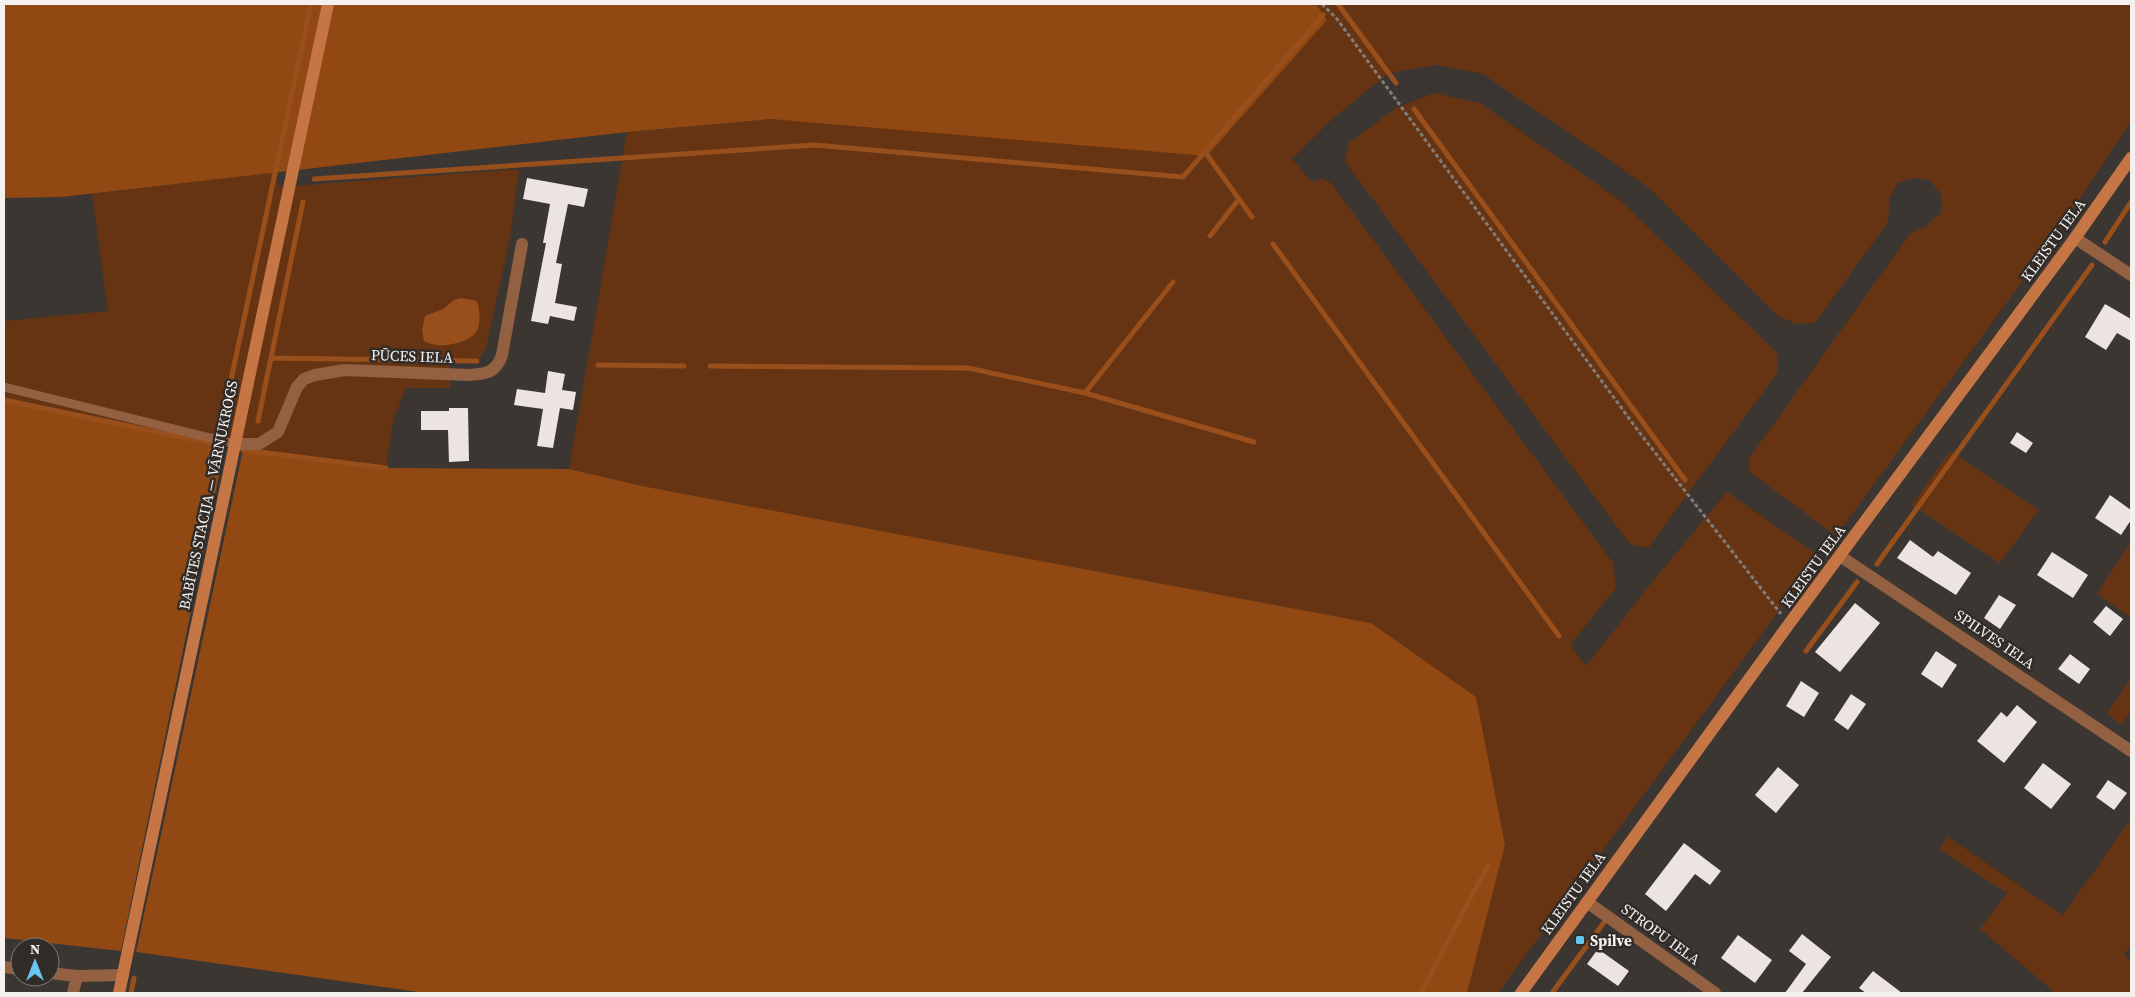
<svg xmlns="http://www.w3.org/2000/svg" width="2135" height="997" font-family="'Source Serif 4',serif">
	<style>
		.green { fill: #663412 }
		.forest { fill: #914812 }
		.water { fill: #994f1c }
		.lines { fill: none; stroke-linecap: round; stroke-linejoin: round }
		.stream { stroke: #994f1c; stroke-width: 5 }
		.building { fill: #ece4e0 }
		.path { stroke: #807c79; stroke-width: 3; stroke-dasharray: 4 2.5; stroke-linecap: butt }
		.lane { stroke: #936142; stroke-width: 9 }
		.street { stroke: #936142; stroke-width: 12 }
		.secondary { stroke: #c67644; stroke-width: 12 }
		.poi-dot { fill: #68c4f0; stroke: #312c28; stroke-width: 2 }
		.labels { text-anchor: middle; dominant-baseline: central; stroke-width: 5; stroke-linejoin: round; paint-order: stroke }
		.street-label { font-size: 15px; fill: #f4f1ef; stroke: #312c28 }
		.poi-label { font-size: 15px; font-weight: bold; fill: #f4f1ef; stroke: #312c28; text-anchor: start }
	</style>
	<rect width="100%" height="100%" fill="#3b3632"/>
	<!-- green -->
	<path class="green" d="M1316,4H2131V121L2054,238L1836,536L1750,472L1748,460L1910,234L1926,226L1941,213V195L1930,180L1912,178L1897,183L1890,198L1888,222L1815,323L1797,324L1779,317L1648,187L1483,74L1436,65L1389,73L1333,118L1292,159L1312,182L1322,179L1331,183L1613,563L1616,588L1570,645L1586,666L1653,581L1727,492L1819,556L1498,993H1467L1505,845L1371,623L642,486L569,469L627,132L771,119L1327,20Z
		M1434,93L1480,103L1621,201L1778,354V372L1648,548L1630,544L1345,162L1349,143L1396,108Z
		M519,169L510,238L486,348L478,360L450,358V388H406L393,421L386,468L243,450L4,400V321L108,311L92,194L274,172L279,187Z
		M1950,451L2039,510L2000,563L1912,505Z
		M2131,542V618L2097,594Z
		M2131,678V711L2122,725L2107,714Z
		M2131,819V945L2124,955L2131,962V993H2055L1980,929L2007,893L1939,849L1948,837L2063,915Z"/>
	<!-- forest -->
	<path class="forest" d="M4,4H1316L1327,20L1207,156L771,119L627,132L62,197L4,198Z
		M4,400L225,446L121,951L4,938Z
		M243,450L386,468L569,469L642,486L1371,623L1476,697L1505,845L1467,993H426L136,952Z"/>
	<!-- water -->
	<path class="water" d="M461,298L477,301C484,326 478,340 452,344C441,346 434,346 424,341L422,330L425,316L443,309L454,300Z"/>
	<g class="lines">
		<!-- stream -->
		<path class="stream" d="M1338,4L1396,83
			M1414,109L1685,480
			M1205,152L1239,199L1210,236
			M314,179L815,145L1183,177L1323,15
			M1239,199L1252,217
			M2105,242L2131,202
			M1273,244L1559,636
			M271,358L477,361
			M598,365L684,366
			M710,366L968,368L1085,393L1173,282
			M1085,393L1254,442
			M4,400L220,445
			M224,413L311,4
			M258,421L303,202
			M243,450L386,468
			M1877,564L2092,265
			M1806,651L1857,582
			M131,993L134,978
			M1421,993L1488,865
			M1552,993L1605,921"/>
	</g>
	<!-- building -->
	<path class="building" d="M527,178L588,189L584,207L568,204L556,263L562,264L555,303L577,307L574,321L550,316L548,324L531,321L546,243H543L550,204L523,199Z
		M2105,304L2131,319V341L2117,333L2106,350L2085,337Z
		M548,371L565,374L562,390L576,392L573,410L560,408L553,448L537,446L543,409L514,405L517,389L545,393Z
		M449,408H468L469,461L449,462L448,430H421V411H449Z
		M2017,432L2033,443L2026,453L2010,443Z
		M2110,495L2131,510V520L2121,535L2095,518Z
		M1910,540L1933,557L1938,551L1971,573L1956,595L1897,558Z
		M2052,552L2088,575L2073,598L2037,575Z
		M1999,595L2016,605L2000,629L1984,618Z
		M1855,603L1880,623L1840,672L1815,652Z
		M2106,606L2123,619L2110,636L2093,622Z
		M1936,651L1957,665L1942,688L1921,674Z
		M2070,654L2090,669L2079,684L2058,669Z
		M1801,681L1819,693L1804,717L1786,706Z
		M1851,694L1866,704L1848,730L1834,720Z
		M2017,705L2037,722L2004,763L1977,741L2001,712L2007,717Z
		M2043,763L2071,784L2051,809L2024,788Z
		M1778,767L1799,785L1776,813L1755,795Z
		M2108,780L2127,793L2114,810L2096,797Z
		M1684,843L1721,871L1710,885L1695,874L1666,911L1645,894Z
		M1802,934L1831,957L1802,993H1785L1806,964L1789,951Z
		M1738,935L1772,960L1755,983L1721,958Z
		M1598,949L1629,971L1618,986L1587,964Z
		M1873,971L1902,993H1866L1859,988Z"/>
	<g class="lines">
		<!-- path -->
		<path class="path" d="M1322,4L1337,19L1639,432L1781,614"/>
		<!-- lane -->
		<path class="lane" d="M4,387L235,444"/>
		<!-- street -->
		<path class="street" d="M2075,238L2131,275
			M235,444H259L278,432L297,387L304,379L315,375L345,370L469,375C486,374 496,373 502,355L522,244
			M1840,556L2131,751
			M1587,902L1715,993
			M4,967L20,969
			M50,973L77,976L123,975
			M73,993L77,976"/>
		<!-- secondary -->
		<path class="secondary" d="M119,993L328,4
			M1521,993L1789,624L2075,238L2131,158"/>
	</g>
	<!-- markers -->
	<rect class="poi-dot" x="1575" y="935" width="10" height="10" rx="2.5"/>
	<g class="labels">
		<!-- street labels -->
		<g class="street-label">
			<text transform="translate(2053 240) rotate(-54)">KLEISTU IELA</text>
			<text transform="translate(412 356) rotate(2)">PŪCES IELA</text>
			<text transform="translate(208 495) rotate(-78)">BABĪTES STACIJA — VĀRNUKROGS</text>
			<text transform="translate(1813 566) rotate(-54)">KLEISTU IELA</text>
			<text transform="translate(1995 639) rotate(34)">SPILVES IELA</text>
			<text transform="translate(1573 893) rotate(-54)">KLEISTU IELA</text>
			<text transform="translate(1661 934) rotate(36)">STROPU IELA</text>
		</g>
		<!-- poi labels -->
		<g class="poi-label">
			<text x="1590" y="940">Spilve</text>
		</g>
	</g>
	<!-- border -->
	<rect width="2135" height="997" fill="none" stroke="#f4f1ef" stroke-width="10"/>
	<!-- north arrow -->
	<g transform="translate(35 962)"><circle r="24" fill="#312c28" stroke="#7f7b78"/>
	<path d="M0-4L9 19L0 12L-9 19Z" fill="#68c4f0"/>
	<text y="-8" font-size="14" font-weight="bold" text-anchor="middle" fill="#f4f1ef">N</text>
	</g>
</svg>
